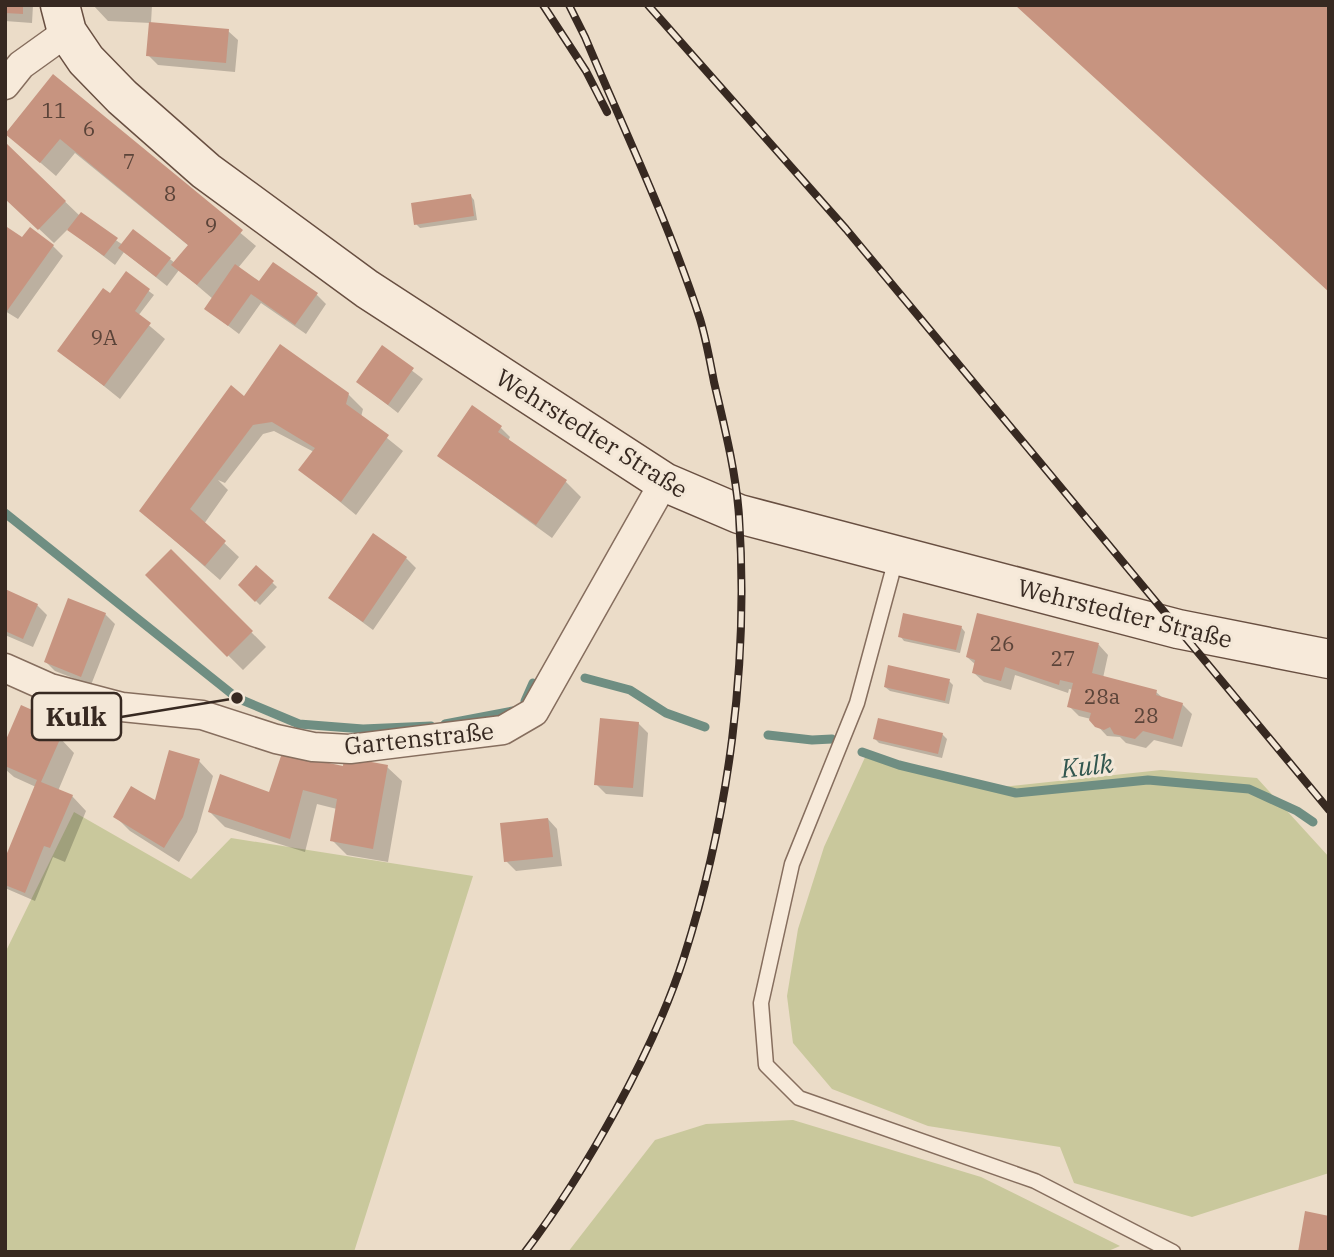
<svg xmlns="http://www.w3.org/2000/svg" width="1334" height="1257" font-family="'IBM Plex Serif',serif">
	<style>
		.green { fill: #c9c89c }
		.shadow { fill: #0003 }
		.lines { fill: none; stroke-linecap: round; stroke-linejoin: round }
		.stream { stroke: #6f8e82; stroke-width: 9 }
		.building { fill: #c79480 }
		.lane-casing { stroke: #866e5e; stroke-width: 17 }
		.street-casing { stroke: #866e5e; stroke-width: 31 }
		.secondary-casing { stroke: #684f41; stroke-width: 41 }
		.lane { stroke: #f7eada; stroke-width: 14 }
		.street { stroke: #f7eada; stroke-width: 28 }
		.secondary { stroke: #f7eada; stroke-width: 38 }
		.rail-casing { stroke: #372921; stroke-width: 8 }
		.rail { stroke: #f3e7d7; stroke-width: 5; stroke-dasharray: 16; stroke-linecap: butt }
		.labels { text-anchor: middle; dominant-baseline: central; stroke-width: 6; stroke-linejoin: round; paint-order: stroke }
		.number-label { font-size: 21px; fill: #5b4439 }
		.street-label { font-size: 24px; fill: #372921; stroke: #f3e7d7 }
		.water-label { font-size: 26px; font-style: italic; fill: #31564f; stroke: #f3e7d7 }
		.leader { fill: none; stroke: #372921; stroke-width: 2.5 }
		.callout-dot { fill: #372921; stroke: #f3e7d7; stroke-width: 2.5 }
		.callout { fill: #f3e7d7; stroke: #372921; stroke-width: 2.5 }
		.callout-label { font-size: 26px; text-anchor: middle; font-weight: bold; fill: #372921 }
	</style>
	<rect width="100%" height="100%" fill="#ebdcc8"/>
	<!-- green -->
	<path class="green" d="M867,753L1002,787L1161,770L1257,778L1329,857V1173L1192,1217L1074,1183L1060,1147L928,1126L832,1089L793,1043L787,996L798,929L824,847Z
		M74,812L191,879L231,838L473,876L354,1252H5V953Z
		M793,1120L981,1177L1120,1246L1106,1252H568L655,1140L706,1124Z"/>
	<!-- shadow -->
	<path class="shadow" d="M5,5H33L32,23L5,21Z
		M93,5H152L151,23L108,21Z
		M228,31L238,40L235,72L158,65L148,55Z
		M53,76L256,246L238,268L260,284L316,294L326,304L306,334L261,303L239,334L206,309L213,299L179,270L167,286L124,252L115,265L68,229L54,243L5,197V144L80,216L123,245L133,231L175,263L189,246L75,153L56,176L6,133Z
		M470,195L474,200L477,220L420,228L416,224Z
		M8,230L23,240L53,246L63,256L18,319L5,311V233Z
		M126,274L154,295L138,316L165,339L120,399L59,350L117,300Z
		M382,348L423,379L398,413L358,382Z
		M348,394L363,409L361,417L403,451L356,515L301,470L314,452L274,431L263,434L225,483L218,480L228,490L204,524L239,557L220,580L157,525L244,398Z
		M501,428L510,437L508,441L566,482L581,497L552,538L439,456Z
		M171,551L266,647L243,670L147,575Z
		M406,558L416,568L373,630L330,598Z
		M256,567L277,587L260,605L240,585Z
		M5,591L37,605L47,615L33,647L5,635Z
		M105,614L115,624L91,685L55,671L46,662Z
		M961,627L965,632L960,653L904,641L900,636Z
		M1099,645L1108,655L1103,678L1156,692L1164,699L1182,704L1192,714L1182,747L1154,740L1146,748L1126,743L1120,737L1107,736L1091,719L1079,716L1069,706L1073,690L1069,689L1068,693L1015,675L1011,690L984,682L974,673L976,665L967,657Z
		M949,681L953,685L949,704L890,691L885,687Z
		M47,718L52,723L47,733L60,738L74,753L58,791L72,796L86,811L65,862L53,857L35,901L5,888V862L36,787L14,777L5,769V747Z
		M638,723L648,733L643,797L606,794L596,784Z
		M942,734L947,739L942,758L879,743L875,739Z
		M199,761L213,776L197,832L179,862L130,831L115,816L156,803Z
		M387,767L402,781L388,862L347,855L332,840L337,809L317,804L305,852L225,827L210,812L344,768Z
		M548,819L557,829L562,866L516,871L506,861Z"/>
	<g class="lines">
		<!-- stream -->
		<path class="stream" d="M5,513L237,698L299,724L363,729L431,726
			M585,678L630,690L666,713L705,727
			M525,701L533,683
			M445,724L513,711
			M768,735L812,740L832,739
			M862,752L899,765L1016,793L1148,780L1249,789L1297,811L1313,822"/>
	</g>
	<!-- building -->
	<path class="building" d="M5,5H23V14L5,13Z
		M1015,5H1329V292Z
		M149,22L229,29L226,63L146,56Z
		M53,74L243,230L197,285L171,265L188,245L60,139L40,163L5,134Z
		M5,142L66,201L38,230L5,199Z
		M471,194L474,216L414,225L411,203Z
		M81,212L118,238L104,256L67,230Z
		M7,227L22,237L30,227L54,245L7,311Z
		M133,229L171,258L156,277L118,248Z
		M273,262L318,293L295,325L251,294L228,326L204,309L235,264L259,281Z
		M126,271L150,289L135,311L151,323L104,386L57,351L103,288L110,293Z
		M280,344L349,393L346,404L389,435L341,502L298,470L315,448L272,422L253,425L190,509L226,541L205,566L139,511L231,385L244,396Z
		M382,345L414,368L388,405L356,382Z
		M472,405L502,426L498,432L567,480L536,525L437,456Z
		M373,533L407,557L363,622L328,598Z
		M171,549L253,631L227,657L145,575Z
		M256,565L274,581L255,602L238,585Z
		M5,589L38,604L23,639L5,631Z
		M68,598L106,613L81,677L44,662Z
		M903,613L962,626L956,650L898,637Z
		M977,613L1099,643L1092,673L1157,690L1156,695L1183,703L1173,739L1143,731L1135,739L1114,734L1110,727L1104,730L1095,727L1089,720L1091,713L1067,707L1073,683L1060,680L1059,685L1005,667L1001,681L972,673L975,660L966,657Z
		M888,665L950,679L945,701L884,687Z
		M21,705L48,717L43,729L61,737L41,782L73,795L50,848L44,846L25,893L5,885V858L37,780L5,766V742Z
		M600,718L639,722L633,788L594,785Z
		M878,718L943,733L938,754L873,739Z
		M169,750L200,759L183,817L164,848L113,817L131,786L155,800Z
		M282,753L343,766L344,757L388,765L373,849L330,841L337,799L303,790L290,839L208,812L220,774L269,792Z
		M548,818L553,857L504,862L500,823Z
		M1305,1211L1329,1216V1252H1298Z"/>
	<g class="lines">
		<!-- lane casing -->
		<g class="lane-casing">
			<path id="lane" d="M897,555L857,703L792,864L761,1003L766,1065L799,1098L1035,1181L1173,1252"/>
		</g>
		<!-- street casing -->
		<g class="street-casing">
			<path id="street" d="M5,85L21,65L67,32
				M5,668L50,688L122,707L202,715L276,739L313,747L350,749L503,730L534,712L664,482"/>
		</g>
		<!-- secondary casing -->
		<g class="secondary-casing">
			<path id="secondary" d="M60,5L67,32L86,60L122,97L206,171L367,289L664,482L739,514L1178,629L1329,659"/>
		</g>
		<!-- lane -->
		<use href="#lane" class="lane"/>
		<!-- street -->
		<use href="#street" class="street"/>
		<!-- secondary -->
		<use href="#secondary" class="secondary"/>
		<!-- rail casing -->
		<g class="rail-casing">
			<path id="rail" d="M543,5L586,71L607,112
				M648,5L846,229L1329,810
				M525,1252C585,1173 654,1051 684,957C729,816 749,663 739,516C736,472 724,425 714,382C710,361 706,339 700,319C669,223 624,130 585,37L569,5"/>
		</g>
		<!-- rail -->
		<use href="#rail" class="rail"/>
	</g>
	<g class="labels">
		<!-- number labels -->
		<g class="number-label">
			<text x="54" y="110">11</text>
			<text x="89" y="128">6</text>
			<text x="129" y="161">7</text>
			<text x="170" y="193">8</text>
			<text x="211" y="225">9</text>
			<text x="104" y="337">9A</text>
			<text x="1002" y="643">26</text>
			<text x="1063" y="658">27</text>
			<text x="1102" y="696">28a</text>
			<text x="1146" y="715">28</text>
		</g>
		<!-- street labels -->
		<g class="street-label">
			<text transform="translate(592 433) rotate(32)">Wehrstedter Straße</text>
			<text transform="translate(1125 613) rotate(14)">Wehrstedter Straße</text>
			<text transform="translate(419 738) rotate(-6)">Gartenstraße</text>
		</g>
		<!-- water labels -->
		<g class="water-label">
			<text transform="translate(1087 765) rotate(-6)">Kulk</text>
		</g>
	</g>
	<!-- callouts -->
	<path class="leader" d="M237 698L121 717"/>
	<circle class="callout-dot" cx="237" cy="698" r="7"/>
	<rect class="callout" x="32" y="693" width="89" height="47" rx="7"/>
	<g class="callout-label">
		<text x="76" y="726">Kulk</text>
	</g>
	<!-- border -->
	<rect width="1334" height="1257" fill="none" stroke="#372921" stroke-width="14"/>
</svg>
